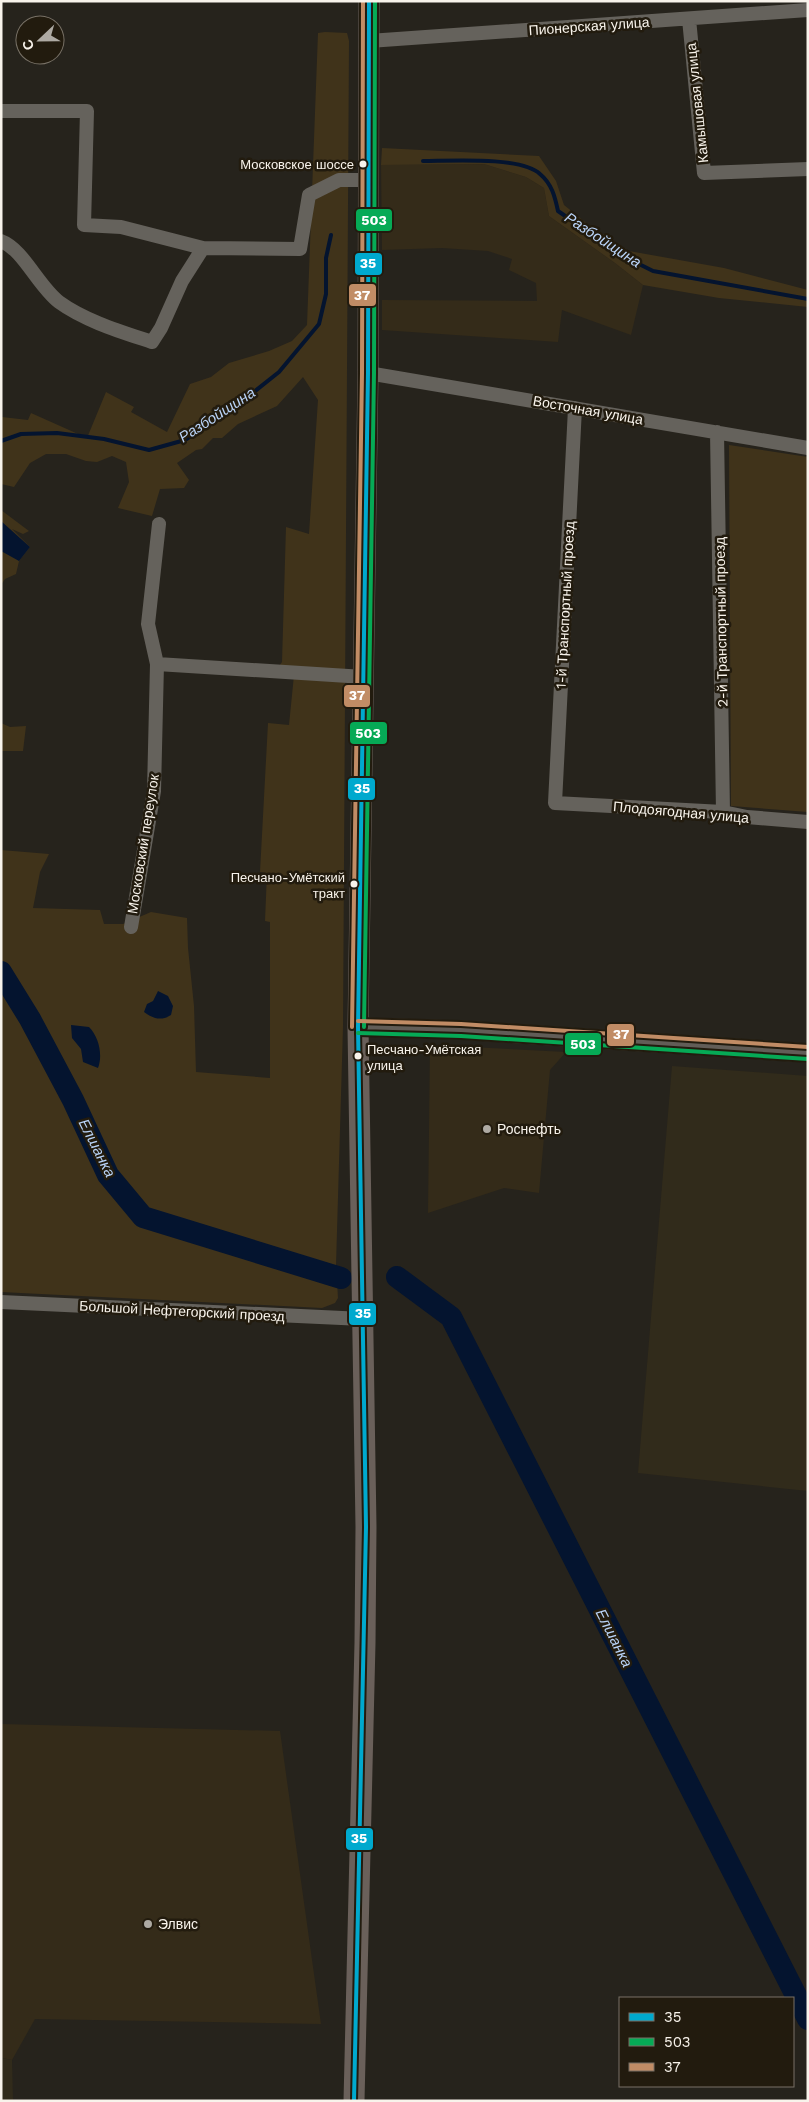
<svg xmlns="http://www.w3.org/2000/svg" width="809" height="2102" font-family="'Work Sans',sans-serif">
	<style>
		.built { fill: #342b19 }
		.industrial { fill: #312b1b }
		.green { fill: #40331a }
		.water { fill: #04142f }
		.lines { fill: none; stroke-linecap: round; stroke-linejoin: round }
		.stream { stroke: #04142f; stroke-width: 4 }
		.river { stroke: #04142f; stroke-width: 22 }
		.street { stroke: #65625c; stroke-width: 14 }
		.secondary { stroke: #625d57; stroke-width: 19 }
		.primary { stroke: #6a605a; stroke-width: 21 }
		.bus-1-casing { stroke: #221b0e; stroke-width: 8 }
		.bus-2-casing { stroke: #221b0e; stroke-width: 8 }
		.bus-3-casing { stroke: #221b0e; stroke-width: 8 }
		.bus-1 { stroke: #00a9ce; stroke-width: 4 }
		.bus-2 { stroke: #06aa56; stroke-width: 4 }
		.bus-3 { stroke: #c18c65; stroke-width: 4 }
		.bus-dot { fill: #f8f3eb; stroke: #221b0e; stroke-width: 2 }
		.poi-dot { fill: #aeaaa3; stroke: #221b0e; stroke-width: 2 }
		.labels { text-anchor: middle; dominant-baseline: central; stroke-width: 5; stroke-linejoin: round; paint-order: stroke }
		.bus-label { font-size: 13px; fill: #f8f3eb; stroke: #221b0e; text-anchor: end }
		.street-label { font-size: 14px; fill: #f8f3eb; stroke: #221b0e }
		.poi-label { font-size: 14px; fill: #f8f3eb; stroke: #221b0e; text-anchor: start }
		.water-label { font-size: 15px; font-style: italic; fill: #b9d3f7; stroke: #221b0e }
		.line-badge { stroke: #221b0e; stroke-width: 2 }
		.badge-label { font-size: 14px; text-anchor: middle; font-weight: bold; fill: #fff }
	</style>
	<rect width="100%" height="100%" fill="#26231c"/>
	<!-- built -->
	<path class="built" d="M484,164L526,177L544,188L549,216L615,263L643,285L631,335L562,310L558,342L382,330V300L537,301L536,283L509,270L512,259L488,251L442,248L382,250L381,165Z
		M430,1045L566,1052L550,1070L539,1193L504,1188L428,1213Z
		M1,1724L280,1731L321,2024L35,2019L12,2060L1,2058Z"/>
	<!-- industrial -->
	<path class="industrial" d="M672,1066L808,1076V1491L638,1473Z
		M1,2058L12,2060L13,2101H1Z"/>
	<!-- green -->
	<path class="green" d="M325,32L347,33L349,41L343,1027L336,1265L338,1298L335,1303L322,1308L1,1292V850L49,854L40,872L33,908L100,910L104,924H123L151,912L187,918L188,948L194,1006L196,1072L270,1078V922L265,921L267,873L260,872L268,723L289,725L294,675L274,673L282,662L286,527L309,534L318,400L303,377L277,406L238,424L222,438H213L202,449L196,450L177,463L189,480L184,488L160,489L152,516L118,508L129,482L126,462L112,456L97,462L86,461L66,454H46L30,463L14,487L1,484L2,417L28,420L31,413L87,438L106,392L134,407L131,412L167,432L190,384L211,377L229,363L269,351L292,341L307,325L318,33Z
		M382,148L539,156L556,181L564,205L585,222L629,251L724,268L808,290V307L719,298L643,285L615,263L549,216L544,188L526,177L484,164L381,165Z
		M729,445L808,457V812L731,806Z
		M1,510L29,531L23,534L12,529L30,547L19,561L16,574L5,579L1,585Z
		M1,723L10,727L26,726L23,751H1Z"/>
	<!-- water -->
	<path class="water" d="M1,521L30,547L19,561L1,551Z
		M158,991L168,996L173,1006L171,1015C162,1021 153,1019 144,1012L147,1004L153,1001Z
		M71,1025L89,1027C99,1037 103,1055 98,1068L83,1062L81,1049L72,1038Z"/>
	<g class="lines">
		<!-- stream -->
		<path class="stream" d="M423,161C449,161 521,156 540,174C552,184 555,197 558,211L623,256L653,271L808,299
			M1,441L21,434L57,433L104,439L149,450L185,440L235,407L279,372L319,324L326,294V258L331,235"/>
		<!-- river -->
		<path class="river" d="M1,972L30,1019L73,1100L108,1175L143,1217L341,1278
			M397,1277L451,1317L808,2019"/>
		<!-- street -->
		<path class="street" d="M689,19L704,173L808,169
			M369,41L808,10
			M1,111H87L84,225L121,227L203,248L300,249L309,195L339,180H368
			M1,241C23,249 38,286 59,302C85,321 122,332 152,342L161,328L182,281L203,248
			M368,373L808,448
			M575,408L555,803L723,812L747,817L808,822
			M717,432L723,812
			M157,664L364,677
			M131,927L154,791L157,664L148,624L159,524
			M1,1302L363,1319"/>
		<!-- secondary -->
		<path class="secondary" d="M358,1027L461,1030L808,1053"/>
		<!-- primary -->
		<path class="primary" d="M354,2101L365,1643L366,1527L358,1027L368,373L369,1"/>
		<!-- bus-1 casing -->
		<g class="bus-1-casing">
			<path id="bus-1" d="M354,2101L366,1527L358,1027L368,373L369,1"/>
		</g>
		<!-- bus-2 casing -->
		<g class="bus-2-casing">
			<path id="bus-2" d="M364,1027L374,373L375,1
				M358,1033L461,1036L808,1059"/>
		</g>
		<!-- bus-3 casing -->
		<g class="bus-3-casing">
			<path id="bus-3" d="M358,1021L461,1024L808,1047
				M352,1027L362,373L363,1"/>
		</g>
		<!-- bus-1 -->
		<use href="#bus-1" class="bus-1"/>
		<!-- bus-2 -->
		<use href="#bus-2" class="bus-2"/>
		<!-- bus-3 -->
		<use href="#bus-3" class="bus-3"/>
	</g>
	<!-- markers -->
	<g class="bus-dot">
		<circle cx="363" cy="164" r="4.5"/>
		<circle cx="354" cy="884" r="4.5"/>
		<circle cx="358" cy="1056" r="4.5"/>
	</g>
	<g class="poi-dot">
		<circle cx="487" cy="1129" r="5"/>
		<circle cx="148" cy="1924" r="5"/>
	</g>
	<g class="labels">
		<!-- bus labels -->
		<g class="bus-label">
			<text x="354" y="164">Московское шоссе</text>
			<text x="345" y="877">Песчано-Умётский<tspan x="345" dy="16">тракт</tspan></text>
			<text x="367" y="1049" text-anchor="start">Песчано-Умётская<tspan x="367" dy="16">улица</tspan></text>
		</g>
		<!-- street labels -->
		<g class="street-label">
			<text transform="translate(589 26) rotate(-4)">Пионерская улица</text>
			<text transform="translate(697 103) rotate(-96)">Камышовая улица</text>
			<text transform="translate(588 410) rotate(10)">Восточная улица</text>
			<text transform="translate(565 605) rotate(-87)">1-й Транспортный проезд</text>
			<text transform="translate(721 622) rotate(-91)">2-й Транспортный проезд</text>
			<text transform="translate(681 812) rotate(5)">Плодоягодная улица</text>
			<text transform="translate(143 844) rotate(-81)">Московский переулок</text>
			<text transform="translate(182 1311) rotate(3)">Большой Нефтегорский проезд</text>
		</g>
		<!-- poi labels -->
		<g class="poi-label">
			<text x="497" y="1129">Роснефть</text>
			<text x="158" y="1924">Элвис</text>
		</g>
		<!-- water labels -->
		<g class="water-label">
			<text transform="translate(603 240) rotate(33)">Разбойщина</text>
			<text transform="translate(217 415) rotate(-33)">Разбойщина</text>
			<text transform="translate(97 1148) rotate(63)">Елшанка</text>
			<text transform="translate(614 1638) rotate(63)">Елшанка</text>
		</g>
	</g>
	<g class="line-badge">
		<rect x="355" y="208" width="38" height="24" rx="5" fill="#06aa56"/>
		<rect x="354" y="252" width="29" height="24" rx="5" fill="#00a9ce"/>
		<rect x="348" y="283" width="29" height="24" rx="5" fill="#c18c65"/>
		<rect x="343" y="684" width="28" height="24" rx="5" fill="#c18c65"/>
		<rect x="349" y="721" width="39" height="24" rx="5" fill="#06aa56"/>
		<rect x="347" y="777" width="29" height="24" rx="5" fill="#00a9ce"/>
		<rect x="606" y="1023" width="29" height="24" rx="5" fill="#c18c65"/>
		<rect x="564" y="1032" width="38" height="24" rx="5" fill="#06aa56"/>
		<rect x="348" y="1302" width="29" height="24" rx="5" fill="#00a9ce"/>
		<rect x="345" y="1827" width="29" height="24" rx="5" fill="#00a9ce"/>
	</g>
	<g class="badge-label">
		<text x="374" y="225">503</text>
		<text x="368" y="268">35</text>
		<text x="362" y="300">37</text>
		<text x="357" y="700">37</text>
		<text x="368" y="738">503</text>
		<text x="362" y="793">35</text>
		<text x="621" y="1039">37</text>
		<text x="583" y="1049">503</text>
		<text x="363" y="1318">35</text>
		<text x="359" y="1843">35</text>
	</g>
	<!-- border -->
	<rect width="809" height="2102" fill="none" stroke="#f8f3eb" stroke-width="5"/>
	<!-- legend -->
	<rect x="619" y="1997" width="175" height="90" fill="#221b0e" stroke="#787166"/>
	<rect x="629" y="2013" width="25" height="8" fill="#00a9ce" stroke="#787166"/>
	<text x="664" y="2022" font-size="15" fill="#f8f3eb">35</text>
	<rect x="629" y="2038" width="25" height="8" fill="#06aa56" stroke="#787166"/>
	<text x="664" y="2047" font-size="15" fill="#f8f3eb">503</text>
	<rect x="629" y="2063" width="25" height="8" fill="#c18c65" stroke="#787166"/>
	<text x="664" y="2072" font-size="15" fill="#f8f3eb">37</text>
	<!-- north arrow -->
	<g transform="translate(40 40) rotate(248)"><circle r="24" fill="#221b0e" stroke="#787166"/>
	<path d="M0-4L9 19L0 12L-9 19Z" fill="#aeaaa3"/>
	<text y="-8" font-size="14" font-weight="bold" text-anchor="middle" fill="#f8f3eb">С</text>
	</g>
</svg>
